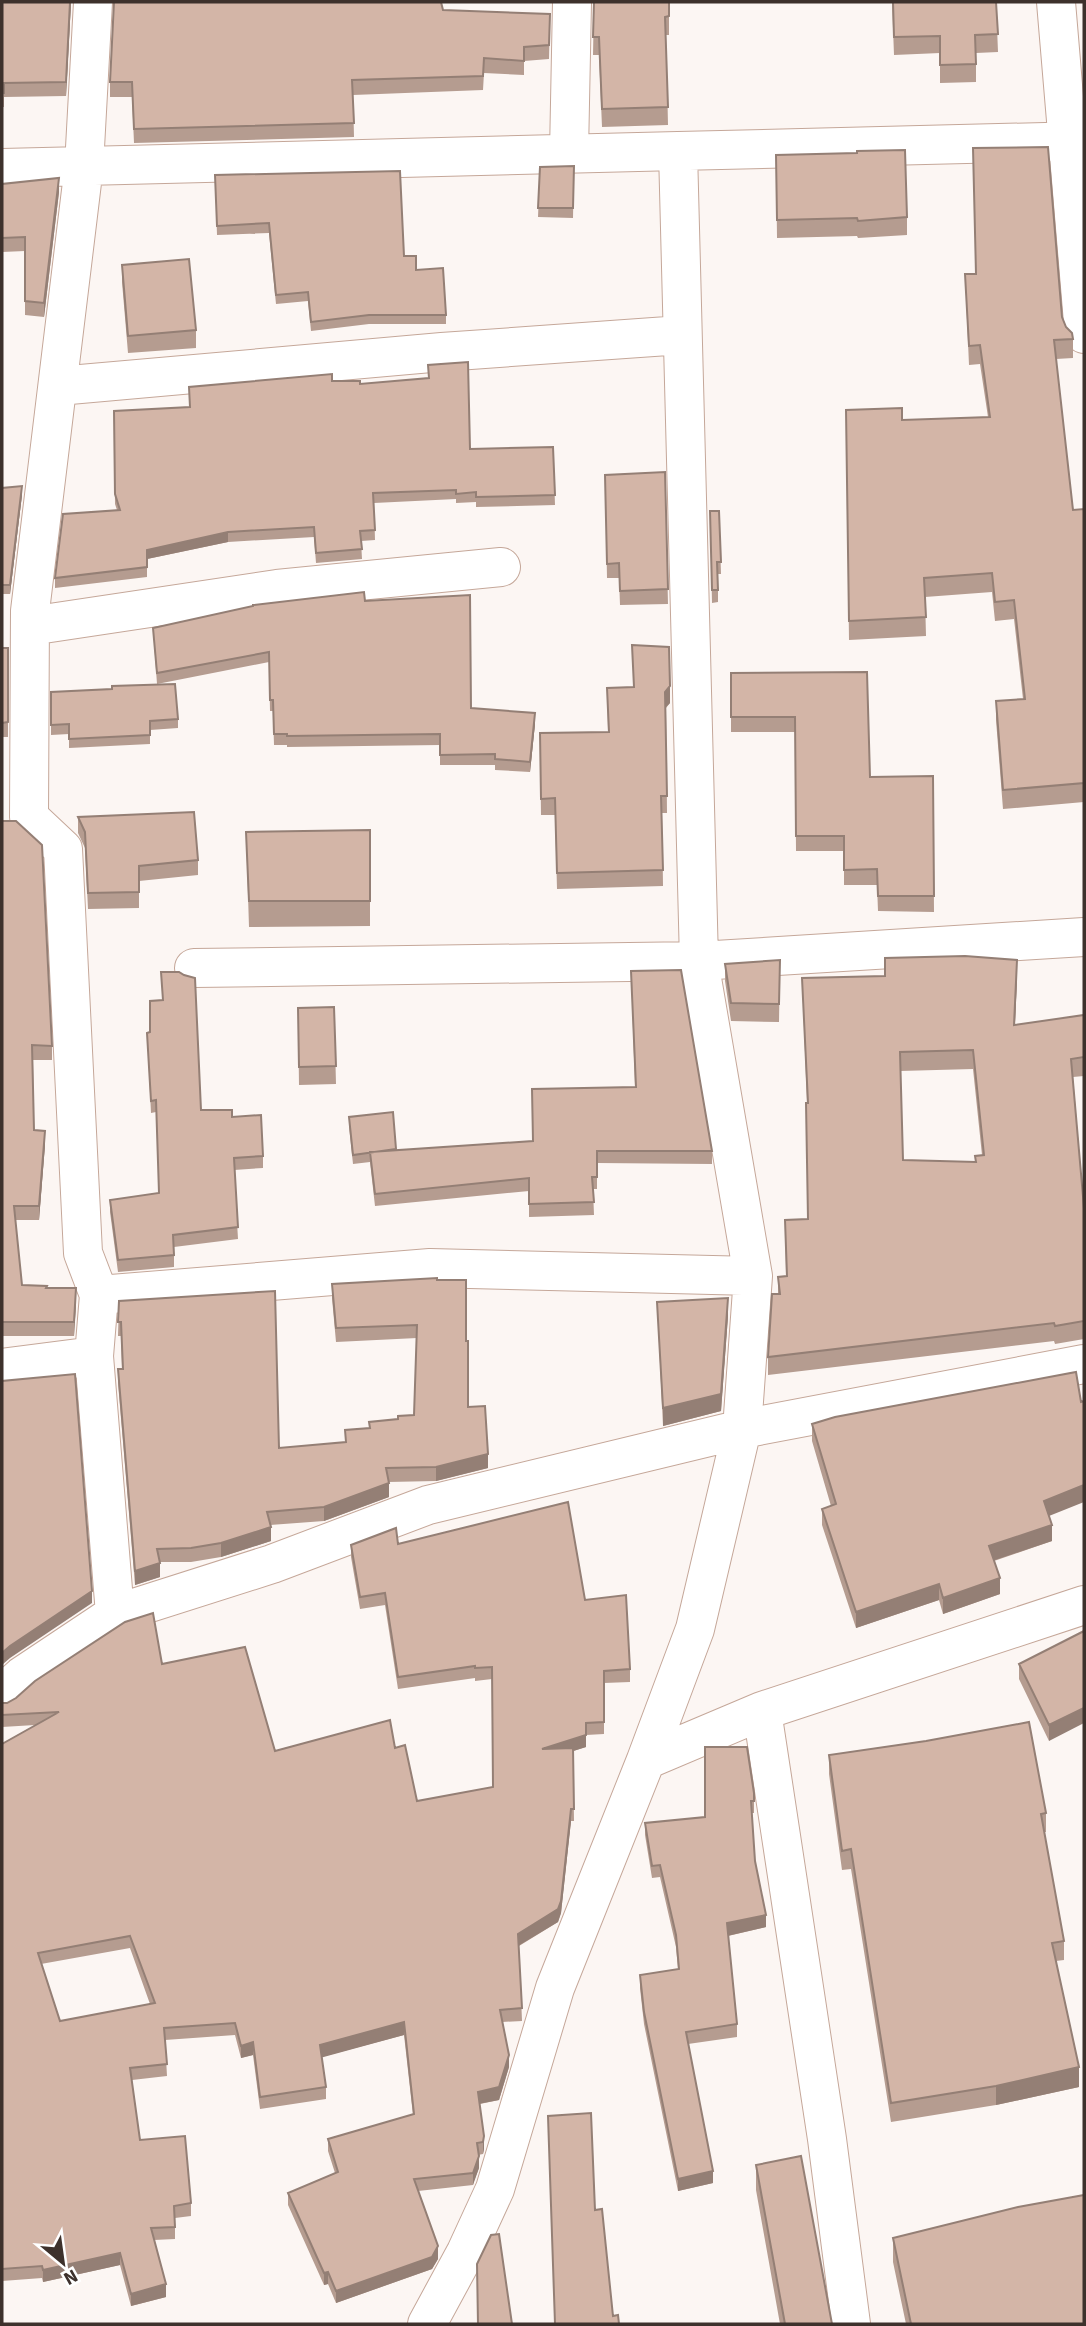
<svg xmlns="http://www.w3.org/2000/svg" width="1086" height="2326" font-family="'Source Sans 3',sans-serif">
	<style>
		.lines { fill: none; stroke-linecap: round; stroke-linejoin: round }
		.street-casing { stroke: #c5a799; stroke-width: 40 }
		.secondary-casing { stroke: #c5a799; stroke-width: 40 }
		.street { stroke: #fff; stroke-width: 38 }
		.secondary { stroke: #fff; stroke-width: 38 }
		.wall { fill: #b59c90; fill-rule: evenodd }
		.shaded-wall { fill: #947f75 }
		.building { fill: #d3b5a7; stroke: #947f75; stroke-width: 2; fill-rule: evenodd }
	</style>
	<rect width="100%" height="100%" fill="#fcf6f3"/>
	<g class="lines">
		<!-- street casing -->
		<g class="street-casing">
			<path id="street" d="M678,151L1084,141
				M569,153L572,2
				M2,168L84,166L678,151L699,961L753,1276L430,1268L99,1295L83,1253L63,849L29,817L30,611L84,166L93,2
				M58,386L442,352L682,335
				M30,626L277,589L501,567
				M194,968L699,961L1084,937
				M753,1276L742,1429L1084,1364
				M2,1368L94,1356L99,1295
				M115,1614L272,1564L428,1505L742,1429L695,1629L646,1760
				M2,1694L22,1676L115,1614L94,1356
				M762,1711L827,2139L851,2324
				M427,2324L466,2252L495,2189L555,1988L646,1760L762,1711L1084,1605"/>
		</g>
		<!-- secondary casing -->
		<g class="secondary-casing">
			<path id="secondary" d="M1056,2L1084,334"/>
		</g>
		<!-- street -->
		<use href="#street" class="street"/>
		<!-- secondary -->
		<use href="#secondary" class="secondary"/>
	</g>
	<!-- wall -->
	<path class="wall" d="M2,2H71L66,96L4,97V107H2Z
		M594,2H669V35H666L668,125L602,127L599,55H593Z
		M892,2H996L998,52L976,53V82L940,83V53L894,55Z
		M443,10L550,14L549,59L524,61V75L484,73L483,90L353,95L354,137L134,143L132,97H110V82Z
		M776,155L907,217V235L858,238L857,236L777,238Z
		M574,166L573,218L538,217L540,167Z
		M215,175L404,256L416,270L446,315V324H369L311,331L308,301L276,304L269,233L217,235Z
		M2,184L59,192L44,317L25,315V251L2,252Z
		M122,265L196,330V348L128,353L122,282Z
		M965,274L1062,317L1066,327L1073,339V358L1056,359L1073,510L1084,509V802L1003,809L996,720V701L1023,699L1014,619L995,621L992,592L925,597L926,636L849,640L846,410L902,420L988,417L980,364L969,365Z
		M428,365L470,449L553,447L555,505L476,507V502L456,503V499L374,503L375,540L361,541L362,559L316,563L314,537L228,542L147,559V577L55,588V578L117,510L115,504L114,411L189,407L332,381L360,384L428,378Z
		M665,472L668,604L620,605L619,578H607L605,475Z
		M2,488L22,495L10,594H2Z
		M710,511H719L721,574H718V602L712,603Z
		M365,601L471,708L535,724L530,772L495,770V765H440V745L287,747V745H274L273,711H270L269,662L157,684L153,628Z
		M632,645L670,703L666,708L667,813H662L663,886L557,889L555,815H541L540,733L608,732L607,688L634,687Z
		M2,648H8V737H2Z
		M867,672L870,777L933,776L934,912L878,911L877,885H844V851H796L795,732H731V673Z
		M51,692L178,719V728L150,730V744L69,748V734L51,735Z
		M78,817L198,860V875L139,881V908L88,909L85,848L78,833Z
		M2,821L52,1046V1060H33L34,1130L45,1145L39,1220H15L22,1285L46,1288L76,1302L74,1336H2Z
		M370,830V926L249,927L246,832Z
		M780,960L779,1022L731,1021L725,981V964Z
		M631,971L712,1151V1164L597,1163V1189H593L594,1215L529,1217V1191L375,1206L370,1162L353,1164L349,1126V1117L396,1150L533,1141L635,1087Z
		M802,978H1017L1015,1025L1084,1015V1076L1073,1077L1084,1208V1339L1055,1344L1054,1341L768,1375V1357L778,1294V1277L786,1276L785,1220L808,1219L807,1103ZM973,1069L982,1155L975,1156V1162L903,1160L900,1071Z
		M334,1007L336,1084L299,1085L298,1008Z
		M147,1033L201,1110L232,1117L263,1156V1168L234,1170L238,1239L174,1247V1267L118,1272L110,1212V1200L159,1193L156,1112L151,1113Z
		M437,1280L466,1341L468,1407L488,1468L436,1481L388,1482L389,1497L324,1521L270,1525L271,1541L221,1557L191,1562H160V1577L135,1585L118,1383V1369H122L121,1336H118L119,1301L279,1448L345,1442V1430L369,1428L414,1415L417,1338L336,1342L332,1298V1284Z
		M657,1302L728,1316L721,1411L663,1426Z
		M812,1424L1049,1516L1052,1541L994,1561L1000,1594L943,1614L939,1600L856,1628L822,1525V1509L831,1506L812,1441Z
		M398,1544L585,1600L630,1669V1682L604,1683V1734L586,1735V1747L573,1751L574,1821H571L561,1913L558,1922L519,1946L522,2021L502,2022L509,2067L499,2100L480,2104L484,2149L483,2154L478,2155L479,2168L474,2181L473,2185L418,2191L438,2259L432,2269L336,2303L328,2284L324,2285L288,2205V2193L335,2173L328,2151V2139L413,2115L404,2035L321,2057L326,2087V2099L260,2109L253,2055L241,2058L235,2035L165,2040L167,2076L132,2080L140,2140L191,2203V2216L175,2218V2239L154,2240L166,2297L131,2306L120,2265L43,2282L42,2278L2,2281V1744L35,1725L2,1727V1703H7L162,1664L275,1751L395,1748L417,1801L493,1787L492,1679L475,1681V1678L398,1689L385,1605L360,1609L351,1557V1545ZM130,1948L150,2004L60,2021L41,1964Z
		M1084,1631L1049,1741L1019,1679V1664Z
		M829,1755L1046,1813V1832H1044L1064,1941V1960L1056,1961L1079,2087L996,2105L891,2122L851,1869L842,1870L829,1774Z
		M754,1793V1813H752L755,1861L766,1927L728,1936L737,2024V2037L688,2044L713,2183L678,2191L644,2024L640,1988V1975L678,1969L676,1947L660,1877L652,1878L645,1835V1823L705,1817Z
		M756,2165L832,2324H780L756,2190Z
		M893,2238L1084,2324H906L893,2262Z"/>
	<!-- shaded-wall -->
	<path class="shaded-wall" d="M70,2H71L66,96V82Z
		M59,178V192L44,317V303Z
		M22,486V495L10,594V585Z
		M228,532V542L147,559V550Z
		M670,686V703L665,708V692Z
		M535,713V724L530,772V762Z
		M1017,960V978L1014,1044V1025Z
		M45,1131V1145L39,1220V1206Z
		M76,1288V1302L74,1336V1322Z
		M728,1298V1316L721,1411L663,1426V1408Z
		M488,1454V1468L436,1481V1467Z
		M389,1483V1497L324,1521V1507Z
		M1084,1485V1502L1044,1518V1501Z
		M1052,1525V1541L989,1562V1546Z
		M271,1527V1541L221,1557V1543Z
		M160,1563V1577L135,1585V1571Z
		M1000,1578V1594L943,1614V1598Z
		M939,1584V1600L856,1628V1612Z
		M92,1591V1603L10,1658L2,1665V1653L10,1646Z
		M1084,1708V1723L1049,1741V1725Z
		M586,1735V1747L542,1761V1749Z
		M571,1809V1821L561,1913L558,1922L518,1946V1934Z
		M766,1915V1927L727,1936V1923Z
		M404,2022V2035L320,2058V2045Z
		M253,2042V2055L241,2058V2046Z
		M509,2055V2067L499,2100L478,2104V2092Z
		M1079,2067V2087L996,2105V2086Z
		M484,2136V2149L483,2154V2142Z
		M479,2156V2168L473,2185V2173Z
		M713,2171V2183L678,2191V2179Z
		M438,2246V2259L432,2269L336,2303V2291Z
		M120,2253V2265L43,2282V2270Z
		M328,2272V2284L324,2285V2273Z
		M166,2284V2297L131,2306V2294Z"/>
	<!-- building -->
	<path class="building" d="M2,2H70L66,82L4,83V93H2Z
		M114,2H441L443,10L550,14L549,45L524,47V61L484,58L483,76L352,80L354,123L134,129L132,82H110Z
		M594,2H669V16L665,17L668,107L602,109L599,37H593Z
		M893,2H996L998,34L975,35L976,64L940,65V36L894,37Z
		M1048,147L1062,317L1066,327L1072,333L1073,339L1054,340L1073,510L1084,509V783L1003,790L996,701L1025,699L1014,600L995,602L992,573L924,578L926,617L849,621L846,410L902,408V420L990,417L980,345L969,346L965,274H976L973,148Z
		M905,150L907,217L858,221L857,218L777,220L776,155L857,153V151Z
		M574,166L573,208H538L540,167Z
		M400,171L404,256H416V270L443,268L446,315H369L311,322L308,292L276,295L269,223L217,226L215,175Z
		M59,178L44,303L25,301V237L2,238V184Z
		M189,259L196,330L128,336L122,265Z
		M468,362L470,449L553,447L555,495L476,497V492L456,494V490L373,493L375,530L360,531L362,549L316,553L314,527L228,532L147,550V567L55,578L63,514L120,510L115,494L114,411L190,407L189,387L332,374V381H360V384L429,378L428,365Z
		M665,472L668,589L620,591L619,563L607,564L605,475Z
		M22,486L10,585H2V488Z
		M710,511H719L721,562H717L718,590H712Z
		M364,592L365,601L470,595L471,708L535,713L530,762L495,759V754L440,755V734L287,736V734H274L273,700H270L269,652L157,673L153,628L253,606V605Z
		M632,645L669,647L670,686L665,692L667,796H661L663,870L557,873L555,798L541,799L540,733L609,732L607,688L634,687Z
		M2,648H8V722L2,723Z
		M867,672L870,777L933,776L934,896H878L877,869L844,870V836H796L795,717H731V673Z
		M175,684L178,719L150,721V735L69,739V724L51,725V692L112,689V686Z
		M194,812L198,860L139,866V892L88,893L85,832L78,817Z
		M2,821H16L42,845L52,1046L32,1045L34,1130L45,1131L39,1206H14L22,1285L47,1286L46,1288H76L74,1322H2Z
		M370,830V901H249L246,832Z
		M965,956L1017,960L1014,1025L1084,1015V1057L1071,1059L1084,1208V1321L1055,1326L1054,1323L768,1357L772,1294H780L778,1277L787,1276L785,1220L808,1219L806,1103H808L802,978L885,976V958ZM973,1050L984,1155L975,1156L976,1162L903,1160L900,1052Z
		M780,960L779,1004L731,1003L725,964Z
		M681,970L712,1151H597V1177H592L594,1202L529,1204V1178L375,1194L370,1152L533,1141L532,1089L636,1087L631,971Z
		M161,972H179L184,975L195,978L201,1110H232V1117L261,1115L263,1156L234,1158L238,1227L173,1235L174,1255L118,1260L110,1200L159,1193L156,1100L151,1101L147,1033L150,1032V1001L163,1000Z
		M334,1007L336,1066L299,1067L298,1008Z
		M393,1112L396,1149L353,1155L349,1117Z
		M437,1278V1280H466V1341H468V1407L485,1406L488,1454L436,1467L386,1468L389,1483L324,1507L267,1512L271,1527L221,1543L191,1548L157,1549L160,1563L135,1571L118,1369H123L121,1322H118L119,1301L275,1291L279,1448L346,1442L345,1430L370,1428L369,1422L398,1419V1416L414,1415L417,1325L336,1328L332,1284Z
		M728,1298L721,1394L663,1408L657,1302Z
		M1076,1372L1081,1402L1084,1401V1485L1044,1501L1052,1525L989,1546L1000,1578L943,1598L939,1584L856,1612L822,1509L836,1504L812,1424L835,1417Z
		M75,1374L92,1591L10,1646L2,1653V1381Z
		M568,1502L585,1600L626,1595L630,1669L604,1671V1722L586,1723V1735L542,1749L573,1748L574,1809H571L561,1901L558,1909L518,1934L522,2008L500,2010L509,2055L499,2087L478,2092L484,2136L483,2142L477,2143L479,2156L473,2173L414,2179L438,2246L432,2257L336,2291L328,2272L324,2273L288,2193L338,2172L328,2139L414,2114L404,2022L320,2045L326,2087L260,2097L253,2042L241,2046L235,2023L164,2028L167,2064L130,2068L140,2140L185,2136L191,2203L174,2206L175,2227L151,2228L166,2284L131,2294L120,2253L43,2270L42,2266L2,2269V1744L59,1712L2,1715V1703H7L16,1698L35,1681L125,1622L153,1613L162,1664L245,1647L275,1751L390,1720L395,1748L405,1745L417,1801L493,1787L492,1667L475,1668V1666L398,1677L385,1593L360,1597L351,1545L396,1528L398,1544ZM130,1936L155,2003L60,2021L38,1953Z
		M1084,1631V1708L1049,1725L1019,1664Z
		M1029,1722L1046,1813L1041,1814L1064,1941L1052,1943L1079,2067L996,2086L891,2103L851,1849L842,1851L829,1755L926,1741Z
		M705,1747H747L754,1793V1801H751L755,1861L766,1915L727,1923L737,2024L686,2032L713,2171L678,2179L644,2012L640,1975L679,1969L676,1935L660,1865L652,1866L645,1823L705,1817Z
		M591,2113L595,2210L602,2209L613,2316L618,2315L619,2324H555L548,2116Z
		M801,2156L832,2324H785L756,2165Z
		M1084,2195V2324H911L893,2238L1018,2207Z
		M499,2234L512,2324H478L477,2264L491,2235Z"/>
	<!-- border -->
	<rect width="1086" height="2326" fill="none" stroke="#3d312c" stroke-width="7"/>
	<!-- north arrow -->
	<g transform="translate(63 2263) rotate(151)" stroke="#ffffff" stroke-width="5" paint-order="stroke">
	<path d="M0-5L12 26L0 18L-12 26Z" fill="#3d312c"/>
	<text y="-10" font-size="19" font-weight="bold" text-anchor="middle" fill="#3d312c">N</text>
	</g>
</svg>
